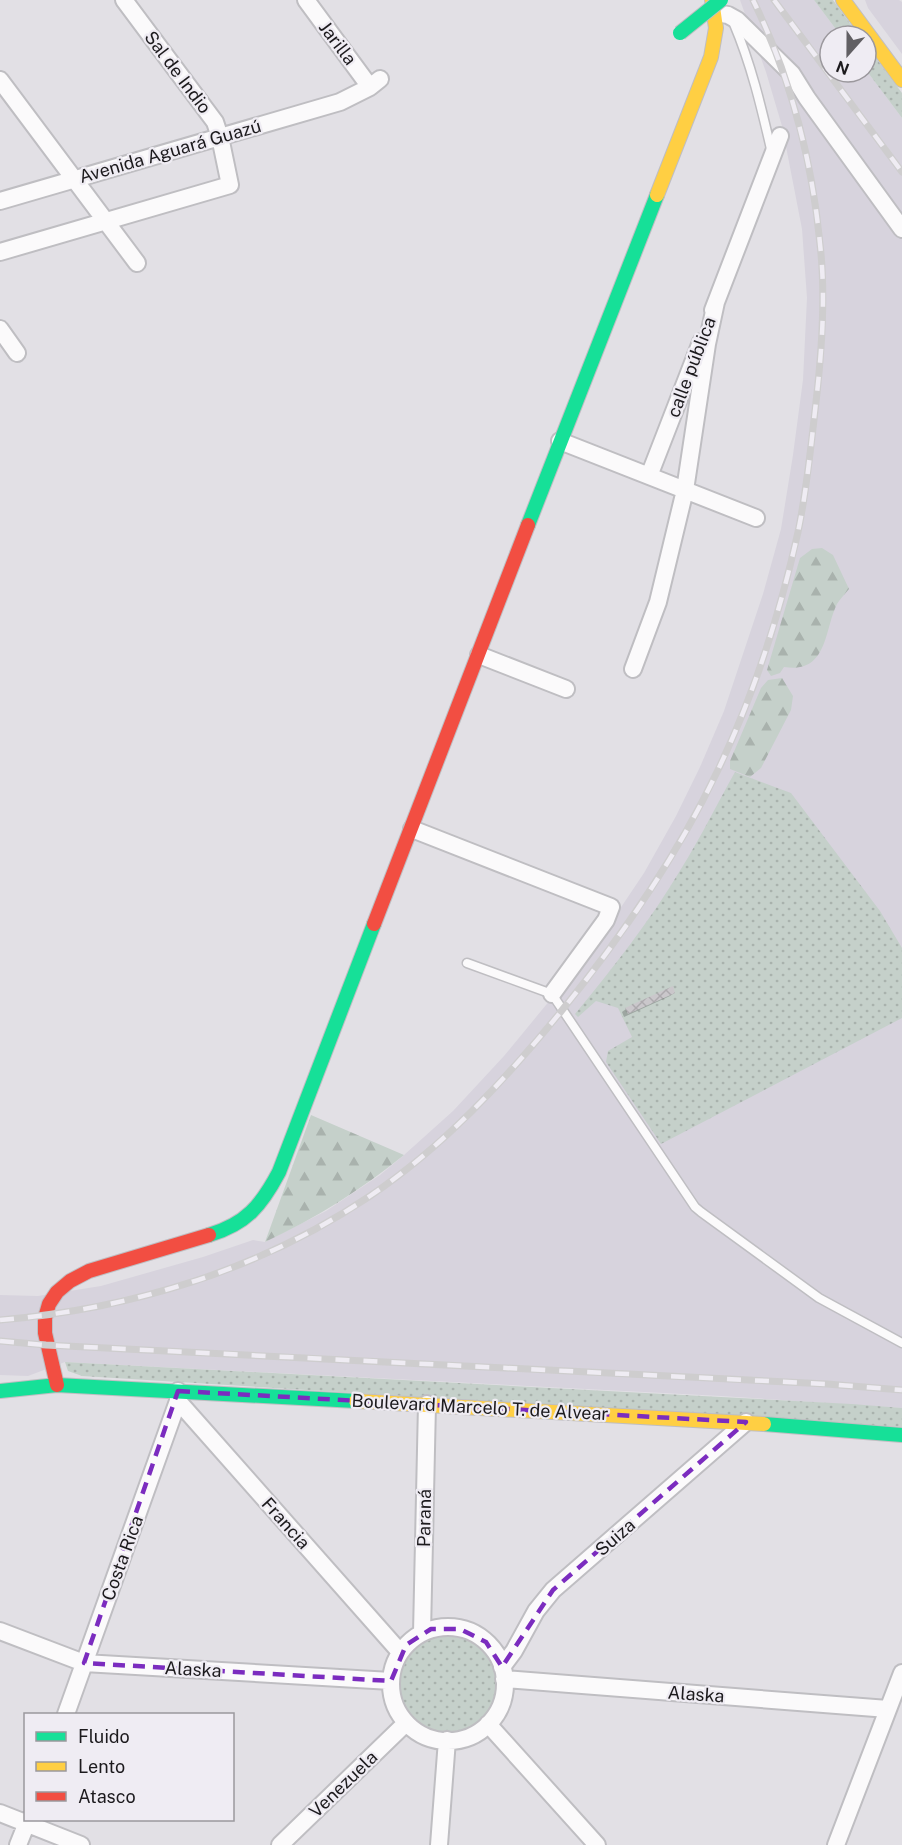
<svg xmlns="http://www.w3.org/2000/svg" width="902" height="1845" font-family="'Public Sans',sans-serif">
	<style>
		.built { fill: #d7d3dd }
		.grass { fill: url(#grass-dots) }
		.forest { fill: url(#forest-firs) }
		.shadow { fill: #0003 }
		.building { fill: url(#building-cross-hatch) }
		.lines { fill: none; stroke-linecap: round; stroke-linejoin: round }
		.lane-casing { stroke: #bfbec2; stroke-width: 11 }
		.street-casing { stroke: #bfbec2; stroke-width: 20 }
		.fast-casing { stroke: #bfbec2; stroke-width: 16 }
		.slow-casing { stroke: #bfbec2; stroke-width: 16 }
		.jam-casing { stroke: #bfbec2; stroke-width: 16 }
		.lane { stroke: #fbfafb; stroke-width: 8 }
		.street { stroke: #fbfafb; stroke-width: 16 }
		.fast { stroke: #16e098; stroke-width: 14 }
		.slow { stroke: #ffcf43; stroke-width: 14 }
		.jam { stroke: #f24e42; stroke-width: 14 }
		.rail-casing { stroke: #cecdce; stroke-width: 7 }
		.rail { stroke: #efecf3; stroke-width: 4.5; stroke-dasharray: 14; stroke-linecap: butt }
		.fast-bridge-casing { stroke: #bfbec2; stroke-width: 16; stroke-linecap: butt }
		.fast-bridge { stroke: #16e098; stroke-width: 14 }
		.marked { fill: none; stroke: #7b2cbf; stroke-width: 4.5; stroke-dasharray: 12 8; stroke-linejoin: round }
		.labels { text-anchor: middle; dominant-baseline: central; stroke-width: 4.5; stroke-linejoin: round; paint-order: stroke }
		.street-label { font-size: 18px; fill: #1c1a1d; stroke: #efecf3 }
	</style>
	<defs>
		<pattern id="grass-dots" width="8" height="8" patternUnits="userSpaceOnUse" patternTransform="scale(1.5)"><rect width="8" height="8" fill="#c5d0ca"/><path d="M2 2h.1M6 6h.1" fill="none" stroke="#a9b2ad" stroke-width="1.8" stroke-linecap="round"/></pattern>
		<pattern id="forest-firs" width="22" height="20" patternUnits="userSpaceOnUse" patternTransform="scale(1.5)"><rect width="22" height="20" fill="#c5d0ca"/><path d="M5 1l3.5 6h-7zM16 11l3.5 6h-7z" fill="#a9b2ad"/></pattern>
		<pattern id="building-cross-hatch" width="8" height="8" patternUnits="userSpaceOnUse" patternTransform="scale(1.5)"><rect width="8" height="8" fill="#cac7cb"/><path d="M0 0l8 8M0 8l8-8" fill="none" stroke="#adaaae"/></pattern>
	</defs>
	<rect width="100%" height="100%" fill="#e2e0e5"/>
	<!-- built -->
	<path class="built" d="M740,0H814L841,36H830V72H866V70L902,118V1408L721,1396L65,1362L28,1376L0,1375V1295L38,1296L101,1286L203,1257L253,1240L265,1242L326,1211L380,1175L404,1155L453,1111L504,1056L597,943L644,873L676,816L700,767L724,711L763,594L781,529L793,455L803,380L807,298L802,229L782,126L766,72Z
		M865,0H899L902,2V54L868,8Z"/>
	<!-- grass -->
	<path class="grass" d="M814,0H833L859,36H841Z
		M866,45L902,93V118L866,70Z
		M735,772L791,793L880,911L902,948V1018L661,1144L606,1062L608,1051L632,1037L618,1008L596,1001L578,1017L575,1014C613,968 650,921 681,869C701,837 717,804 735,772Z
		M65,1362L852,1404L902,1408V1427L82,1376L68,1371Z
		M399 1684a49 49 0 1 1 98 0a49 49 0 1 1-98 0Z"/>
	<!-- forest -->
	<path class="forest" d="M822,548L833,555L849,589C845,594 840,599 837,604C824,630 828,674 784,667L780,673L771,676L767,670L800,558L812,549Z
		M782,678L793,696L791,710L761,768L750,777L730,769V761L761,688L768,680Z
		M311,1115L404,1155C361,1190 316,1218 265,1242Z"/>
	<!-- shadow -->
	<path class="shadow" d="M674,993L670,996L624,1017L622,1012L626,1009Z"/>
	<!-- building -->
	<path class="building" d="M673,986L675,993L628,1014L625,1008Z"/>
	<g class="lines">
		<!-- lane casing -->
		<g class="lane-casing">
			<path id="lane" d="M734,24C751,64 761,106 771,149
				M467,963L552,994L695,1207L701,1212L819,1298L902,1343"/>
		</g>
		<!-- street casing -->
		<g class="street-casing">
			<path id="street" d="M306,0L370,87
				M716,13L728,15L737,20L792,74L807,98L902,229
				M0,80L137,263
				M0,201L340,102L370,87L380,79
				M0,252L230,185L220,137L215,122L124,0
				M713,310L780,136
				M0,329L17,353
				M560,441L756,518
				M649,476L701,342
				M479,655L566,689
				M633,669L658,602L685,490L707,344L716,302
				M412,829L611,907L606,920L552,994
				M178,1391V1401L400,1652
				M391 1684a57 57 0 1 1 114 0a57 57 0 1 1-114 0Z
				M0,1631L84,1663L391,1681
				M422,1633L427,1404
				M502,1667L514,1651L536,1611L553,1590L746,1422
				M504,1679L888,1709
				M66,1714L178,1401
				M488,1724L597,1845
				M0,1813L81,1845
				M18,1845L28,1820
				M280,1845L406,1723
				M439,1845L447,1740
				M836,1845L902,1673"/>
		</g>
		<!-- fast casing -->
		<g class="fast-casing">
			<path id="fast" d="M528,525L657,195
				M209,1235C246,1224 261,1206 279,1172L374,924
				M0,1391L57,1385L356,1401
				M764,1424L902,1435"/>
		</g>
		<!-- slow casing -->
		<g class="slow-casing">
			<path id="slow" d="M843,0L902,80
				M657,195L711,57L716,28L712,0
				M356,1401L764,1424"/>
		</g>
		<!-- jam casing -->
		<g class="jam-casing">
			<path id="jam" d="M374,924L528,525
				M57,1385L45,1333V1318L49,1304L57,1292L70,1281L89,1271L209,1235"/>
		</g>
		<!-- lane -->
		<use href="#lane" class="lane"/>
		<!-- street -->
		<use href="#street" class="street"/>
		<!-- fast -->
		<use href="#fast" class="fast"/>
		<!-- slow -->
		<use href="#slow" class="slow"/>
		<!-- jam -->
		<use href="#jam" class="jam"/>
		<!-- rail casing -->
		<g class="rail-casing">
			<path id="rail" d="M774,0L902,172
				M0,1320C131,1309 260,1270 370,1196C443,1147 504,1081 559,1014C620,939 675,860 717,772C753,697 780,614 798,532C807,489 811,445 816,402C822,350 826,296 820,244C812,160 790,76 753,0
				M0,1341L46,1345L827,1384L902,1390"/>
		</g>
		<!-- rail -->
		<use href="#rail" class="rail"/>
		<!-- fast-bridge casing -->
		<g class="fast-bridge-casing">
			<path id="fast-bridge" d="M680,33L721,0"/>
		</g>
		<!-- fast-bridge -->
		<use href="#fast-bridge" class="fast-bridge"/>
	</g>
	<!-- marked area -->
	<path class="marked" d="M178,1391L746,1422L553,1590L502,1667L486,1642L460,1629H431L406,1645L391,1681L84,1663Z"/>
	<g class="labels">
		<!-- street labels -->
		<g class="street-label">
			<text transform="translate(338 43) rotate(53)">Jarilla</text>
			<text transform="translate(178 72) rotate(53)">Sal de Indio</text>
			<text transform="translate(170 151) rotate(-16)">Avenida Aguará Guazú</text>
			<text transform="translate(691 367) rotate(-69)">calle pública</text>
			<text transform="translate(480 1407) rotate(3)">Boulevard Marcelo T. de Alvear</text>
			<text transform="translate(424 1518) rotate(-89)">Paraná</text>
			<text transform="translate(286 1523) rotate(48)">Francia</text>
			<text transform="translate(615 1537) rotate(-41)">Suiza</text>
			<text transform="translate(122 1558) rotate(-70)">Costa Rica</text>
			<text transform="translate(193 1669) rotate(3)">Alaska</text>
			<text transform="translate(696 1694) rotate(4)">Alaska</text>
			<text transform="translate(343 1784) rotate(-44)">Venezuela</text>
		</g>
	</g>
	<!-- legend -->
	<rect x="24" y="1713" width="210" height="108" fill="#efecf3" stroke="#9b989d" stroke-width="1.5"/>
	<rect x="36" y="1732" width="30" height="9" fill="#16e098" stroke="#9b989d" stroke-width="1.5"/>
	<text x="78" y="1743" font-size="18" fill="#1c1a1d">Fluido</text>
	<rect x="36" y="1762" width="30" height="9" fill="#ffcf43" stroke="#9b989d" stroke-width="1.5"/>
	<text x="78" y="1773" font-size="18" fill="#1c1a1d">Lento</text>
	<rect x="36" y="1792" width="30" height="9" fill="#f24e42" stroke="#9b989d" stroke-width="1.5"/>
	<text x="78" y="1803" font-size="18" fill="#1c1a1d">Atasco</text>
	<!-- north arrow -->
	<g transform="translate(848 54) rotate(201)"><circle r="28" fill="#efecf3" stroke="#9b989d" stroke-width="1.5"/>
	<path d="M0-4.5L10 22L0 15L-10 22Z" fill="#615f63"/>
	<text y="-9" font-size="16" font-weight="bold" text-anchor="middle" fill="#1c1a1d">N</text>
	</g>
</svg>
